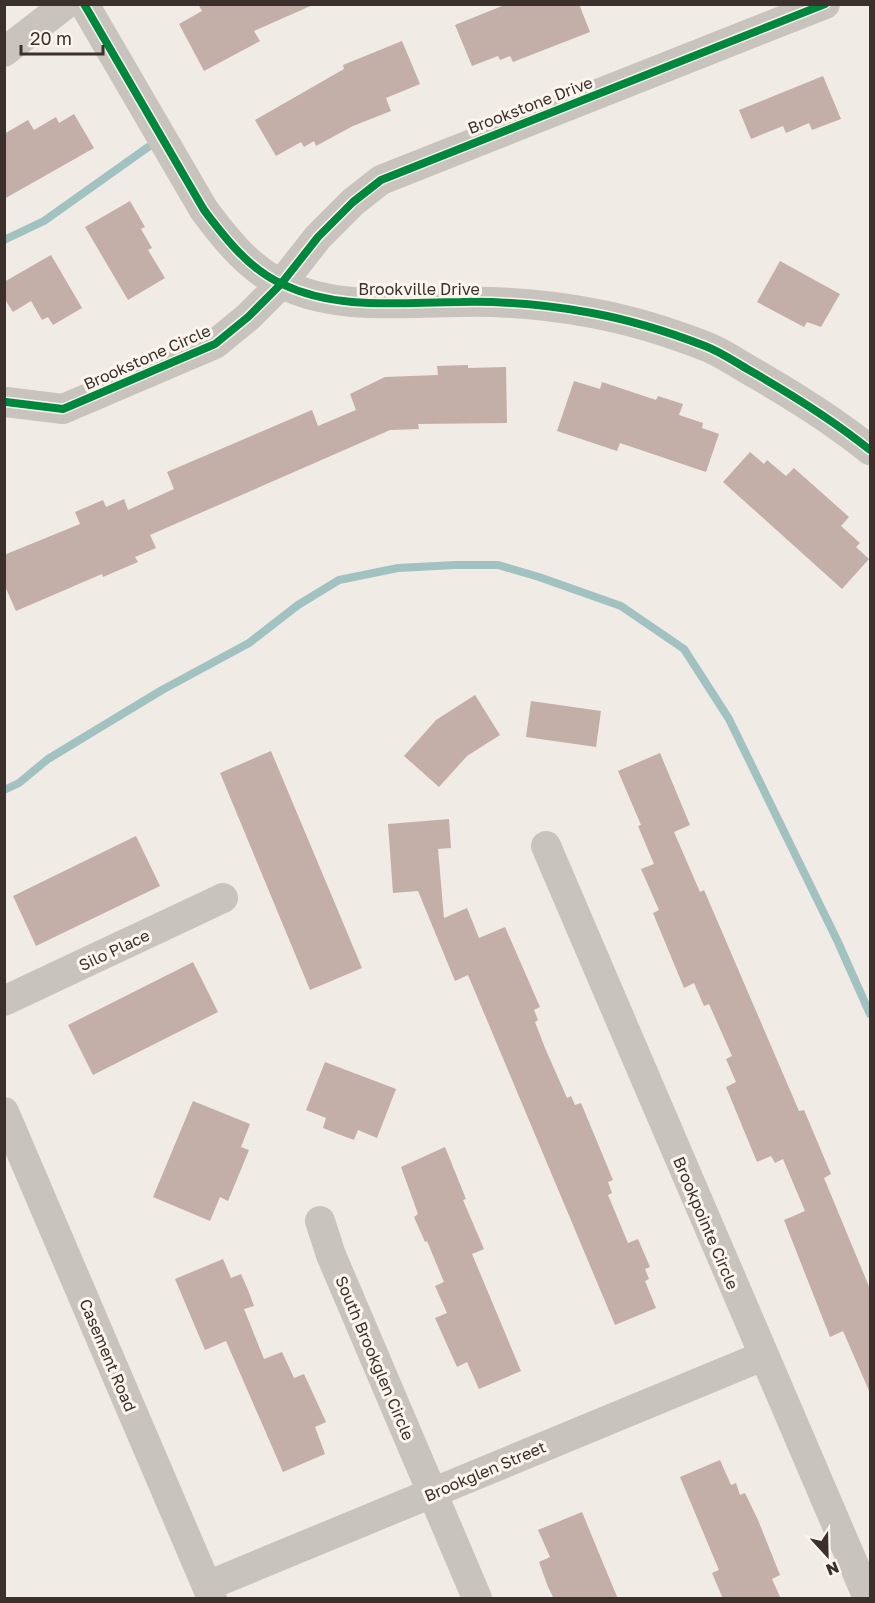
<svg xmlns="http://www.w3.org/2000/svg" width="875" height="1603" font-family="'Golos Text',sans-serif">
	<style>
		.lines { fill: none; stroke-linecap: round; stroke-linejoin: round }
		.stream { stroke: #a1c2c1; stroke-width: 8 }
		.building { fill: #c3afa7 }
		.minor { stroke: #c9c3be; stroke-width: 30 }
		.cycleway-casing { stroke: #fbf5ee; stroke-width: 11 }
		.cycleway { stroke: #00873e; stroke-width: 8 }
		.labels { text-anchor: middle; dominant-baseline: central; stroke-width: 6; stroke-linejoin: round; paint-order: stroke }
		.street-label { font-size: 16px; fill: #3b302b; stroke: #fbf5ee }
	</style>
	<rect width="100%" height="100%" fill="#f0ebe5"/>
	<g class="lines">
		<!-- stream -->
		<path class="stream" d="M4,240L44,221L151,145
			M4,790L19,783L48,759L162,690L249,643L298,605L339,580L398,568L455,565H498L539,577L621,606L684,649L729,719L837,940L870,1014"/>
	</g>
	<!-- building -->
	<path class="building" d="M198,4H315L254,31L260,41L204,71L179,24L202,11Z
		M507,4H579L590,32L513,62L510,56L500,60L498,56L472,66L455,25Z
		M402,41L420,84L386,98L391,111L353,126L316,146L314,141L304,147L301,142L276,156L255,120L344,69L343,65Z
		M823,76L841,119L812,130L809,123L786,133L783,126L751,139L739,110Z
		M74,114L94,148L4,199V134L28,120L34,130L56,117L59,123Z
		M130,201L145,227L141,229L152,248L148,250L165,278L128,300L85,227Z
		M51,255L82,308L53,325L48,317L42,320L31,301L13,312L4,298V282Z
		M780,261L840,294L821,327L807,322L804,327L757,302Z
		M468,365V368L506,367L507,423L418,424L419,429L390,430L150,535L156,548L135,557L138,562L103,577L102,574L16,611L4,584V555L80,524L75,512L103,500L106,507L124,499L128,510L174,489L167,472L312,410L318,426L356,410L350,394L385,377L438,375L437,366Z
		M574,381L600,389L602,382L656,400L658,396L683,404L679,415L703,423L702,428L719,434L706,472L620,443L617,451L557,431Z
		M750,452L764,464L767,460L786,476L794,468L849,517L841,526L860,543L856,547L869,559L842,589L723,482Z
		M475,695L500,735L467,756L439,787L404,756L436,720Z
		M531,701L601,711L596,747L526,737Z
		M271,751L362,968L310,990L220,773Z
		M660,753L690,825L674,832L700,892L704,890L799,1111L804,1110L831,1174L824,1178L870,1289V1393L843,1331L830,1337L784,1220L805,1211L783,1159L775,1163L771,1156L757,1162L726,1087L736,1082L726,1059L732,1056L709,1004L704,1006L694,983L684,988L653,913L659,910L641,869L654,864L638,826L641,825L618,771Z
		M449,819L451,848L438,849L444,918L467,908L479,938L505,927L540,1007L534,1010L538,1020L535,1022L545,1048L567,1098L571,1096L575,1105L581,1103L613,1180L608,1182L612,1193L608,1195L628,1243L638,1239L650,1267L645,1269L649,1279L645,1281L656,1308L615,1325L468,975L455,981L418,891L393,893L388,824Z
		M136,836L160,886L36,946L13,896Z
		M193,962L218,1012L93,1075L68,1025Z
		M325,1062L396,1089L377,1138L358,1130L354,1140L338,1134L323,1128L326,1118L306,1110Z
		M193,1101L250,1124L241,1147L249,1150L228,1201L220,1197L210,1221L153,1197Z
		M445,1147L466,1199L463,1200L484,1249L472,1254L521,1371L479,1389L467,1362L457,1367L435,1318L447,1313L435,1286L444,1282L427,1241L425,1242L414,1217L418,1214L401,1167Z
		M223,1259L231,1278L241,1274L248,1290L254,1306L244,1309L264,1359L282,1352L294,1378L304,1374L326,1422L315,1427L325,1454L283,1472L226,1341L205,1350L175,1279Z
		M720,1460L731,1485L736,1483L740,1495L745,1493L758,1520L780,1575L772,1579L781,1599H723L712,1573L719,1570L680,1477Z
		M582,1512L603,1563L618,1599H554L548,1587L539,1562L550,1557L538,1530Z"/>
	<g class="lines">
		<!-- minor -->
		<path class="minor" d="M84,4L204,210C225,238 249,269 282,284C338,311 401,302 461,302C505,301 549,305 592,313C630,320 669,332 705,346C721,352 735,362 749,370C791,394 833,420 870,450
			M4,52L66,4
			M6,402L63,409L215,344L248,317L281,284L318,237L353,202L381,180L825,4
			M546,846L868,1598
			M4,1001L223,898
			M4,1112L212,1598
			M320,1221L331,1255L477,1598
			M207,1586L763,1356"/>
		<!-- cycleway casing -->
		<g class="cycleway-casing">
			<path id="cycleway" d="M84,4L204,210C225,238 249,269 282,284C338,311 401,302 461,302C505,301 549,305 592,313C630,320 669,332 705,346C721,352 735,362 749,370C791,394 833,420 870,450
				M6,402L63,409L215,344L248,317L281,284L318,237L353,202L381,180L825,4"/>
		</g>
		<!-- cycleway -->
		<use href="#cycleway" class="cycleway"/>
	</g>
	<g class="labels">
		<!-- street labels -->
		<g class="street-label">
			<text transform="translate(530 105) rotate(-21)">Brookstone Drive</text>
			<text x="419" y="289">Brookville Drive</text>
			<text transform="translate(147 357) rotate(-24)">Brookstone Circle</text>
			<text transform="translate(114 950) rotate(-25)">Silo Place</text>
			<text transform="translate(706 1223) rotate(67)">Brookpointe Circle</text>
			<text transform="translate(108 1355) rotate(67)">Casement Road</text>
			<text transform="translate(375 1358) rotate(67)">South Brookglen Circle</text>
			<text transform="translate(485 1471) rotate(-23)">Brookglen Street</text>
		</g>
	</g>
	<!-- border -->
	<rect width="875" height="1603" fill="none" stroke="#3b302b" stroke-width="12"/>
	<!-- north arrow -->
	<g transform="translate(827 1555) rotate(158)" stroke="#fbf5ee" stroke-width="4.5" paint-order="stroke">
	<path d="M0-4.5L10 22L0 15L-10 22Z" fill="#3b302b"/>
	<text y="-9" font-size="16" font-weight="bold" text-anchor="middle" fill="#3b302b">N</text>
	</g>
	<!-- scale -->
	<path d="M21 45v9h82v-9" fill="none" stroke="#3b302b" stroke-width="3"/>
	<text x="30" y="45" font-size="18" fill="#3b302b" stroke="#fbf5ee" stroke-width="4.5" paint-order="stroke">20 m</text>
</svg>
